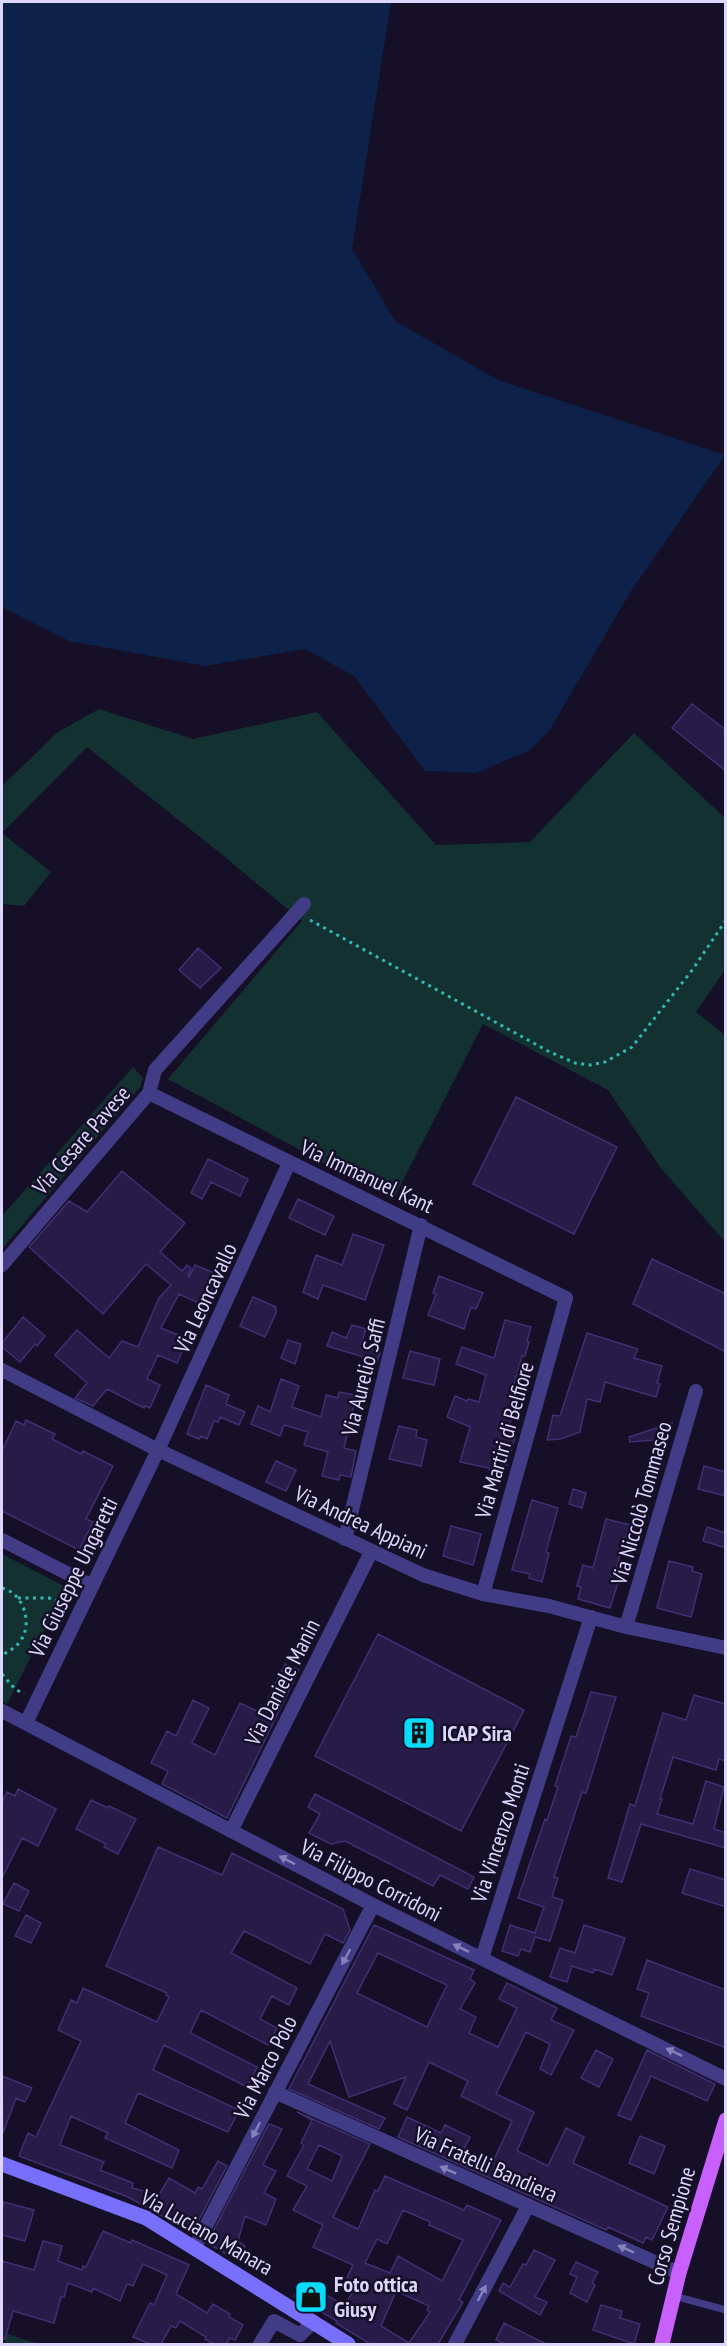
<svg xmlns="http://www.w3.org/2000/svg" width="727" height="2346" font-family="'PT Sans Narrow',sans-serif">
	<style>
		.green { fill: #133131 }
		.water { fill: #0d2149 }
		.building { fill: #271c48; stroke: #3f2f73; stroke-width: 1.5; fill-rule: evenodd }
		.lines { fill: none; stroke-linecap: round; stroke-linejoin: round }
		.path { stroke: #32b7b3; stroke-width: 3; stroke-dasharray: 3 4.5; stroke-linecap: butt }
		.service { stroke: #413c85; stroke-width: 7 }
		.minor { stroke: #413c85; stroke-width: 14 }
		.secondary { stroke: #7870fc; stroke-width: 15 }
		.primary { stroke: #c760fc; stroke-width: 15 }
		.oneway { fill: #8782bb }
		.labels { text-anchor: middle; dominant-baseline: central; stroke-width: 5; stroke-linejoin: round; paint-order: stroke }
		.street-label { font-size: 22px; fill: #ddd7fe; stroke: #151027 }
		.poi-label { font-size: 22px; font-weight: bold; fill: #ddd7fe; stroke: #151027; text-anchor: start }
	</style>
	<rect width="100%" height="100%" fill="#151027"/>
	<!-- green -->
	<path class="green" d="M99,709L193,739L317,712L436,845L530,842L634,733L725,818V970L696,1012L725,1035V1242L660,1167L608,1090L483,1024L393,1200L168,1079L302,921L220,853L87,747L2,833L51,872L24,906L2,904V786L58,732Z
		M133,1067L143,1078L140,1087L2,1249V1216Z
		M2,1554L66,1587L7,1704L2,1701Z
		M7,2334L39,2344H4Z"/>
	<!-- water -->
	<path class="water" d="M2,2H391L352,249L395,321L498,380L725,455L631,591L549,731L530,750L476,773L425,771L354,676L305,649L205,666L69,641L2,607Z"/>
	<!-- building -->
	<path class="building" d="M692,704L726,730V771L672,728Z
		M198,948L221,968L200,988L179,970Z
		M516,1097L617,1147L574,1234L473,1184Z
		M208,1159L248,1179L240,1196L211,1182L202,1199L191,1193Z
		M122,1171L185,1223L160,1252L182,1271L187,1265L191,1268L188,1276L189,1277L195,1265L219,1275L205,1306L179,1294L161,1328L188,1339L177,1363L158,1355L147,1379L160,1385L150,1408L145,1406L144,1408L107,1389L93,1406L75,1398L87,1383L55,1355L77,1330L109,1358L122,1341L138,1347L159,1298L171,1285L146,1264L103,1314L29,1247L69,1201L87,1212Z
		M298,1199L334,1216L325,1235L289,1218Z
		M353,1234L384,1245L365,1300L323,1285L318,1299L303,1292L316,1255L342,1265Z
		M652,1259L726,1294V1352L633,1304Z
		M439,1276L483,1293L476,1309L471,1307L464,1329L428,1315L436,1294L433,1293Z
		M253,1297L276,1307V1313L265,1337L240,1326Z
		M23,1317L45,1336L37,1346L35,1344L20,1362L2,1347V1343Z
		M505,1320L531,1327L527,1341L529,1342L525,1356H522L511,1395L517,1397L508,1431L516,1434L507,1465L504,1464L501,1475L489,1470V1468L460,1462L470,1427L447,1417L455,1396L467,1401L468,1399L479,1402L486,1375L456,1364L462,1347L494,1358Z
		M352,1325L366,1329L361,1344L380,1353L377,1361L327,1346L332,1332L346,1338Z
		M587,1333L638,1349L634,1358L662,1366L657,1383L660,1384L656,1397L605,1382L600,1402L587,1399L580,1432L561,1439L547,1440L553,1415L560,1416Z
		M288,1340L301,1344L295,1364L281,1358Z
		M410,1351L440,1359L434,1385L403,1378Z
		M281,1379L299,1386L292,1407L321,1417L326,1395L338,1398L339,1392L356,1395L344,1448L356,1451L351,1477L340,1475L339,1480L322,1476L328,1452L304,1445L308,1432L284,1425L280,1436L251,1424L258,1406L270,1412Z
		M206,1385L229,1395L226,1404L245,1412L239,1425L220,1417L218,1422L214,1421L207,1439L201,1436L199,1439L187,1434Z
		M26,1420L55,1434L52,1439L81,1454L83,1451L113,1466L86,1519L93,1522L79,1550L2,1511V1451L16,1421L24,1425Z
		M672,1423L667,1439L630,1442L629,1437Z
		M399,1426L417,1430L416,1437L427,1440L421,1466L389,1459Z
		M276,1461L296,1470L286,1491L266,1482Z
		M704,1466L726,1472V1496L698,1489Z
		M573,1489L586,1493L582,1508L569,1504Z
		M532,1500L558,1508L546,1552L549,1553L542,1582L529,1578L530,1574L512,1570Z
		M606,1519L630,1525L627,1537H624L615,1574L620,1576L610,1608L578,1599L581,1587L577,1586L583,1565L593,1568Z
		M451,1526L481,1534L473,1565L443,1556Z
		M707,1527L726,1533V1548L703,1541Z
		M669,1561L693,1567L692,1571L702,1574L691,1617L657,1608Z
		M378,1634L524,1710L461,1831L315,1756Z
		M285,1664L299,1670L227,1818L162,1784L168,1771L151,1763L167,1731L176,1736L193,1700L209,1708L192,1743L215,1755L240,1703L261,1713Z
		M591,1692L616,1697L586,1793L582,1792L554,1877L558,1878L552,1897L563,1900L550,1941L535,1937L530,1952L521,1949L518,1956L502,1951L510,1925L535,1933L544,1907L518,1898L545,1819L547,1820L558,1787L555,1786L571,1736L576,1737Z
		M694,1695L726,1704V1761L719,1759L716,1770L673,1757L660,1799H662L657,1814L693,1824L706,1781L724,1787L714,1829L726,1833V1848L641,1824L622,1882L608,1878L630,1804L635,1806L663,1713L686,1720Z
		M18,1789L56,1809L38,1846L22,1838L2,1878V1803L7,1792L15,1796Z
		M315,1794L474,1877L468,1889L440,1875L433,1886L345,1841L331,1844L309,1833L320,1814L308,1807Z
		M91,1800L108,1808L109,1806L136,1819L118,1854L104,1847L106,1844L76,1829Z
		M158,1847L222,1875L232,1853L343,1909L350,1930L343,1943L325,1934L310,1964L244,1931L231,1953L297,1988L289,2005L272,1996L260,2019L277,2028L268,2045L201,2010L190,2033L257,2067L247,2087L164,2045L153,2070L239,2110L228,2132L138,2093L125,2123L179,2150L172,2168L105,2138L108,2133L71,2116L60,2145L104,2162L100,2170L133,2183L132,2188L159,2195L169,2178L195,2193L198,2187L202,2189L218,2161L227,2166L195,2227L187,2229L128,2197L19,2156L28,2133L36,2137L81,2041L58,2030L71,2000L77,2003L83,1988L157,2022L169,1997L166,1995L167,1993L106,1966Z
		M690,1869L726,1880V1907L682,1893Z
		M14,1883L29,1891L19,1911L3,1904Z
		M26,1915L41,1923L31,1943L15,1936Z
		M374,1925L474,1970L470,1979L475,1983L460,2009L476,2017L469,2033L498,2047L517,2008L499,1999L507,1983L557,2008L551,2020L574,2030L551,2075L540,2069L550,2044L526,2032L496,2094L534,2112L517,2151L548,2166L566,2128L584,2137L573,2163L668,2207L652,2240L646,2237L643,2243L608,2227L606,2230L398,2137L407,2117L441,2133L445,2125L470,2137L463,2151L492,2164L512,2121L461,2096L468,2081L429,2062L407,2110L394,2104L406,2077L349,2097L330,2041L308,2084L385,2118L379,2129L289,2089ZM378,1953L447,1985L427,2027L357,1993Z
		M584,1925L625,1938L612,1975L594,1969L593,1973L572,1966L567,1982L550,1977L560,1948L575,1953Z
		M647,1960L726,1990V2048L641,2016L649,1993L637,1989Z
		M596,2050L613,2059L599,2087L581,2078Z
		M647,2050L715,2084L707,2101L651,2076L631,2120L618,2115Z
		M2,2076L32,2088L25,2102L16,2098L3,2133Z
		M297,2112L370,2144L333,2217L358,2229L375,2190L378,2191L385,2176L464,2210L467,2205L501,2220L459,2300L463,2302L438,2344H370L336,2323L337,2321L294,2296L303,2281L345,2306L357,2283L347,2278L353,2265L313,2247L323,2225L293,2210L307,2186L287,2176L304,2145L301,2143L312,2120ZM319,2145L342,2156L332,2181L307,2169ZM403,2210L430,2222L429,2225L463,2240L442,2281L398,2256L390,2273L365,2263L377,2239L387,2244ZM396,2291L429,2306L427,2310L430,2312L409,2343L381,2326Z
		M269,2124L282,2129L263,2165L276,2171L264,2193L276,2199L266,2225L245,2216L238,2241L245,2246L237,2260L207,2243Z
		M640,2136L665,2146L654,2174L629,2163Z
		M4,2202L34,2210L25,2241L2,2235V2210Z
		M103,2231L131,2243L132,2240L189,2265L176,2294L207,2313L213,2304L230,2314L229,2317L243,2325L235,2340L230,2338L226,2344H214L205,2339L206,2337L180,2321L176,2328L171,2326L161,2344H151L133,2337L150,2303L154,2305L167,2275L143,2264L133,2286L127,2284L120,2301L93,2288L92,2292L68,2283L64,2297H61L54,2323L13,2311L5,2339H2V2261L34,2270L43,2241L62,2246L58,2261L82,2270L83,2266L86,2267Z
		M534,2250L555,2260L535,2297L547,2302L540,2315L499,2291L503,2283L510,2287L523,2264L526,2265Z
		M576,2262L598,2272L592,2283L595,2285L587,2302L570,2293L577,2277L570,2274Z
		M601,2305L622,2311L620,2318L640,2324L634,2344L593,2330Z
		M504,2323L546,2344H505L496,2340Z"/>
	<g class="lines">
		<!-- path -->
		<path class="path" d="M310,920L548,1051L575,1063L590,1065L605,1062L632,1047L693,969L726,920
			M2,1588C23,1593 33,1622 21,1640C16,1648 9,1651 2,1655
			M18,1598H49L66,1605
			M2,1674L15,1689L24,1694"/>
		<!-- service -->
		<path class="service" d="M674,2296L726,2310"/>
		<!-- minor -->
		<path class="minor" d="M149,1093L566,1298L483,1594
			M2,1265L149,1093L155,1070L304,904
			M2,1370L158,1450L423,1575L483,1594L549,1606L626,1627L726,1648
			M345,1539L421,1225
			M2,1540L92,1586
			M626,1627L696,1391
			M2,1711L373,1905L726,2079
			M26,1723L158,1450L289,1163
			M231,1831L371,1552
			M482,1958L591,1617
			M275,2092L679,2273
			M195,2247L373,1905
			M260,2344L274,2321L300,2335L313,2322
			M455,2344L528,2206"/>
		<!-- secondary -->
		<path class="secondary" d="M2,2164L146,2218L348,2344"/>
		<!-- primary -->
		<path class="primary" d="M662,2344L679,2273L726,2120"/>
	</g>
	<!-- one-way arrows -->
	<defs><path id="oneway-solid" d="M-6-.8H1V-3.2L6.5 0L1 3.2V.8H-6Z" transform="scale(1.5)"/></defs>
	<g class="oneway">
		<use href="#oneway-solid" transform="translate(287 1860) rotate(-153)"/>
		<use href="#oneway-solid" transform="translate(461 1948) rotate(-154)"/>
		<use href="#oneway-solid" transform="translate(346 1957) rotate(118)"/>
		<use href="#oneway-solid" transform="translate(674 2052) rotate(-154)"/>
		<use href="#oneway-solid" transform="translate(256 2130) rotate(117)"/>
		<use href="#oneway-solid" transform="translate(448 2170) rotate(-156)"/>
		<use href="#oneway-solid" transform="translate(626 2249) rotate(-156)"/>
		<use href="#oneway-solid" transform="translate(482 2293) rotate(-62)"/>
	</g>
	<!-- icons -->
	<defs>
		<g id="building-square" transform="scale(1.725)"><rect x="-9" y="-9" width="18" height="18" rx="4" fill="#07dafa" stroke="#151027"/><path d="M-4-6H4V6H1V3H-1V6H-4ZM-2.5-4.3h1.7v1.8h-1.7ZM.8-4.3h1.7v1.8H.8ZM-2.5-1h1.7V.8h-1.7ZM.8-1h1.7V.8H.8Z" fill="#111"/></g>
		<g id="shop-square" transform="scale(1.725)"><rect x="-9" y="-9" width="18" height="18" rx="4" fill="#07dafa" stroke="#151027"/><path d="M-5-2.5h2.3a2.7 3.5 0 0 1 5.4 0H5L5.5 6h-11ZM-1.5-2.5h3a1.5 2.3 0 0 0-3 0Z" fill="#111"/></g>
	</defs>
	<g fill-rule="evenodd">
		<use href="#building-square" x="419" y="1733"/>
		<use href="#shop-square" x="311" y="2297"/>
	</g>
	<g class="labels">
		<!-- street labels -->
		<g class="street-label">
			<text transform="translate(81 1140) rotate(-49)">Via Cesare Pavese</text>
			<text transform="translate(367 1176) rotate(25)">Via Immanuel Kant</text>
			<text transform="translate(205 1298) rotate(-65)">Via Leoncavallo</text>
			<text transform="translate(363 1377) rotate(-76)">Via Aurelio Saffi</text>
			<text transform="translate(504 1440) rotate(-74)">Via Martiri di Belfiore</text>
			<text transform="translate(641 1503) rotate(-74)">Via Niccolò Tommaseo</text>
			<text transform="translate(361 1522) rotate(25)">Via Andrea Appiani</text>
			<text transform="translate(73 1577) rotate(-64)">Via Giuseppe Ungaretti</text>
			<text transform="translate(282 1682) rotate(-63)">Via Daniele Manin</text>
			<text transform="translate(500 1833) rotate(-72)">Via Vincenzo Monti</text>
			<text transform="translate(371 1880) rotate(27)">Via Filippo Corridoni</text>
			<text transform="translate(265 2067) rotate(-63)">Via Marco Polo</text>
			<text transform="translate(486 2164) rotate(24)">Via Fratelli Bandiera</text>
			<text transform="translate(671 2226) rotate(-74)">Corso Sempione</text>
			<text transform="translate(207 2232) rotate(30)">Via Luciano Manara</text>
		</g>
		<!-- poi labels -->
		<g class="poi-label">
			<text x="442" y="1733">ICAP Sira</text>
			<text x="334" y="2284">Foto ottica<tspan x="334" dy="25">Giusy</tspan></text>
		</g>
	</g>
	<!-- border -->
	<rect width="727" height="2346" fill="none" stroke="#ddd7fe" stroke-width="6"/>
</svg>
